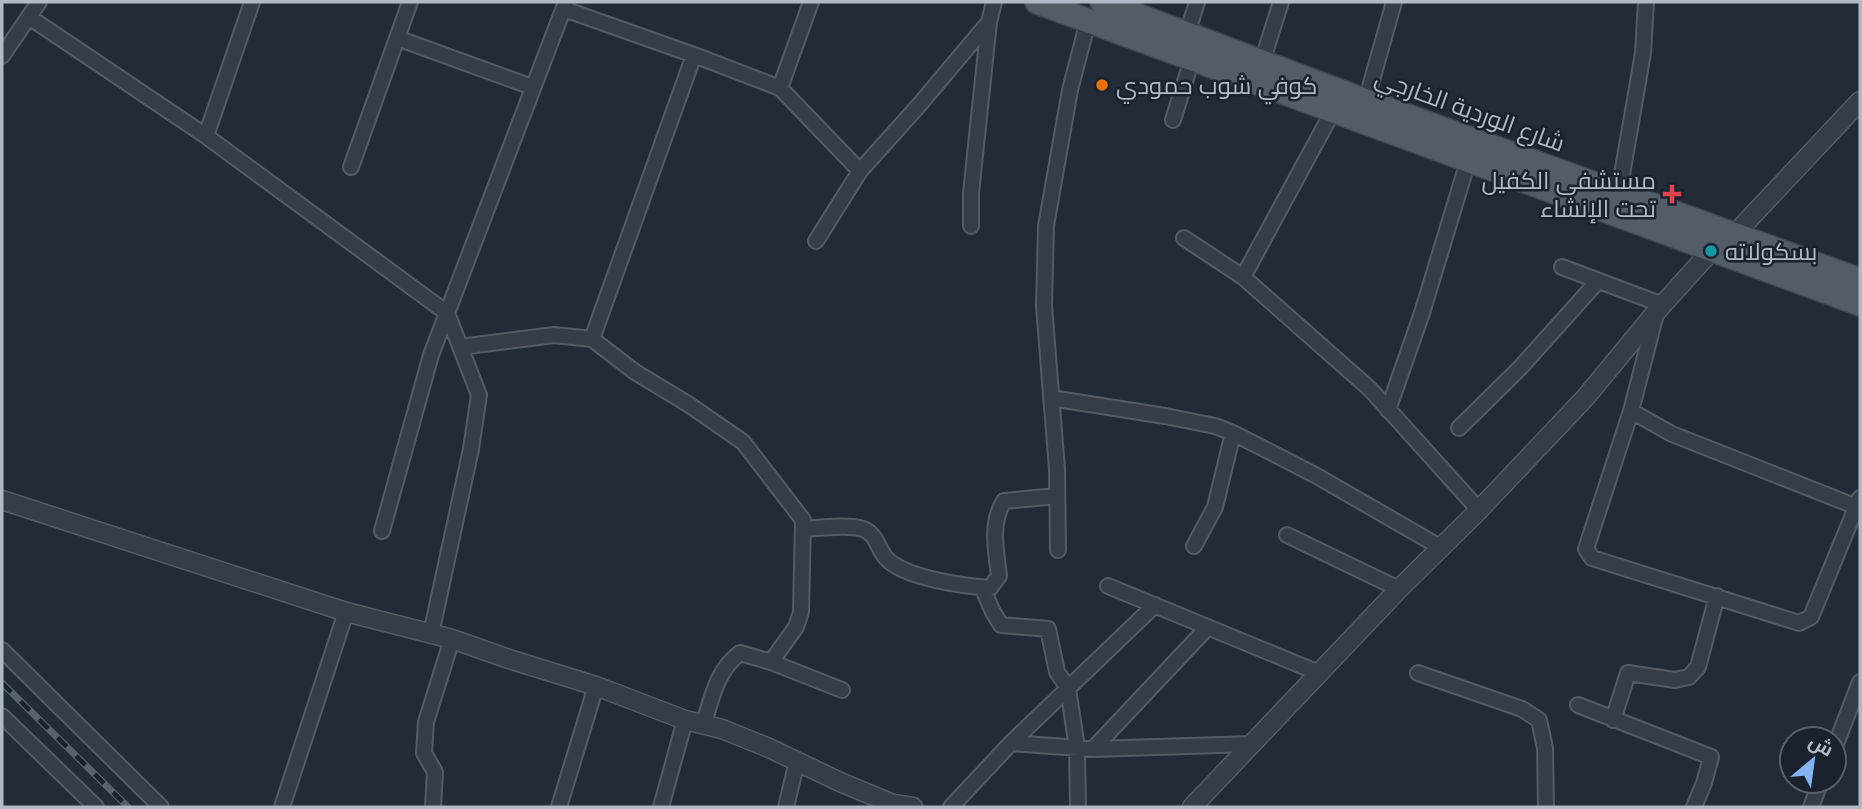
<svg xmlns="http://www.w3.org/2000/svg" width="1862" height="809" font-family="Montserrat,Cairo,sans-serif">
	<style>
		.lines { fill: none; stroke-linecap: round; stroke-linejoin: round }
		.minor-casing { stroke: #535c66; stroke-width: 18 }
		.tertiary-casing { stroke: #535c66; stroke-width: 21 }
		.primary-casing { stroke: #3e4752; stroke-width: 26 }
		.minor { stroke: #353e48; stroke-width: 14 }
		.tertiary { stroke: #353e48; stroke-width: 18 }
		.primary { stroke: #535d68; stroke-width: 23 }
		.rail-casing { stroke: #57626f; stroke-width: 7 }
		.rail { stroke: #1a232d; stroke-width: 4.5; stroke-dasharray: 13; stroke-linecap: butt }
		.food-dot { fill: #e8710a; stroke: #1a232d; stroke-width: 2.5 }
		.health-dot { fill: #e0444e; stroke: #1a232d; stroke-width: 2.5 }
		.culture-dot { fill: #0f9aa8; stroke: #1a232d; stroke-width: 2.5 }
		.labels { text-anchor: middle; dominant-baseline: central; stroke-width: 5; stroke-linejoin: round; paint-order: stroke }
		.poi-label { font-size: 24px; fill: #b0b9c5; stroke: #1a232d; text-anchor: start }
		.street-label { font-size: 24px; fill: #b0b9c5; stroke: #1a232d }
	</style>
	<rect width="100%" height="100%" fill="#212c38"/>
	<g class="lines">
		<!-- minor casing -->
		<g class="minor-casing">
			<path id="minor" d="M564,9L694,55L780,88L860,171
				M29,17L206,136L447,313L479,395L471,449L431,634
				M1187,34L1197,2
				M397,38L532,87
				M2,56L39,2
				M1262,62L1281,2
				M780,88L811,2
				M1366,101L1394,2
				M1173,120L1192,59
				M206,136L252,2
				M351,167L410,2
				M1619,192L1643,53L1646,2
				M971,226V193L989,22L994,2
				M1184,238L1243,277L1370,389L1479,510
				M816,241L860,171L920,104L989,22
				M1562,267L1663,305
				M1243,277L1333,111
				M1656,314L1631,411L1586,549L1592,558L1799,623L1811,617L1860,498
				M592,339L694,55
				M460,347L554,335L592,339L635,372L688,404L743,442L803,520L801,612L796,627L771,662
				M1051,398L1165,416L1215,426L1233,433L1315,475L1440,547
				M1388,410L1422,313L1468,161
				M1631,411L1672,434L1857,507
				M1459,428L1520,368L1598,281
				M803,529C818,528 850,524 863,529C877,534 877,548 886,558C904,578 963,586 990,588L999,576C996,550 990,523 1004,501L1057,496
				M382,531L431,355L566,2
				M1287,535L1399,589
				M1194,546L1215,507L1233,433
				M1058,550L1057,469L1044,306L1046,226L1070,90L1088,21
				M1108,586L1319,673
				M982,587L993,612L1001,625L1048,629L1057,672L1068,688L1077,748L1078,807
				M2,650L161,807
				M1418,673L1522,709L1539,720L1545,748L1546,807
				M1578,705L1711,757L1704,783L1694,807
				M2,716L96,807
				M1613,720L1628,673L1675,680L1689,677L1698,667L1717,596
				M704,723C712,697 717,670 740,653L771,662L842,690
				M1011,743L1093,749L1252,744
				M1093,749L1208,627
				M1834,749L1860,682
				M282,807L346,612
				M433,807L435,772L424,753L426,722L452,639
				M559,807L596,686
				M661,807L685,720
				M786,807L797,761
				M951,807L1011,743L1155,605
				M1811,807L1821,781"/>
		</g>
		<!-- tertiary casing -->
		<g class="tertiary-casing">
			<path id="tertiary" d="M1735,234L1860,101
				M2,500L346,612L452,639L509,659L596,686L685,720L722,729L769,748L840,782L893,804L913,807
				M1192,807L1399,589L1479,510L1585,398L1656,312L1712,250"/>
		</g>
		<!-- primary casing -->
		<g class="primary-casing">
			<path id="primary" d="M1037,2L1860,304
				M1102,2L1366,101L1860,280"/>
		</g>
		<!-- minor -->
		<use href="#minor" class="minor"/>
		<!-- tertiary -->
		<use href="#tertiary" class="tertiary"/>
		<!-- primary -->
		<use href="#primary" class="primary"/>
		<!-- rail casing -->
		<g class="rail-casing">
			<path id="rail" d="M2,683L128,807"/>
		</g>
		<!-- rail -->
		<use href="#rail" class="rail"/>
	</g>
	<!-- markers -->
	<circle class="food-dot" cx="1102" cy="85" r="7"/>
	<path class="health-dot" d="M1668.5 183.5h7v7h7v7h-7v7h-7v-7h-7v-7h7z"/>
	<circle class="culture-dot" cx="1711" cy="251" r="7"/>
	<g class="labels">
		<!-- poi labels -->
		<g class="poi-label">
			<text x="1116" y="85">كوفي شوب حمودي</text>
			<text x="1656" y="180" text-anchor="end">مستشفى الكفيل<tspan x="1656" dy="28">تحت الإنشاء</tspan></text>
			<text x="1725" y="251">بسكولاته</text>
		</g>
		<!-- street labels -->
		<g class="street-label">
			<text transform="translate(1470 110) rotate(20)">شارع الوردية الخارجي</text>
		</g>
	</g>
	<!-- border -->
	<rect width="1862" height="809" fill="none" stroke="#b0b9c5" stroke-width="7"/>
	<!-- north arrow -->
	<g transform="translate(1813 760) rotate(29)"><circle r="33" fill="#1a232d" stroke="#565f6a" stroke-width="2"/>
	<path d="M0-5L12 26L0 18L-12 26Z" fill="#85b4f4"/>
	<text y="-10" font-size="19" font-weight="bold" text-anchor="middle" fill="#b0b9c5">ش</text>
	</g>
</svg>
